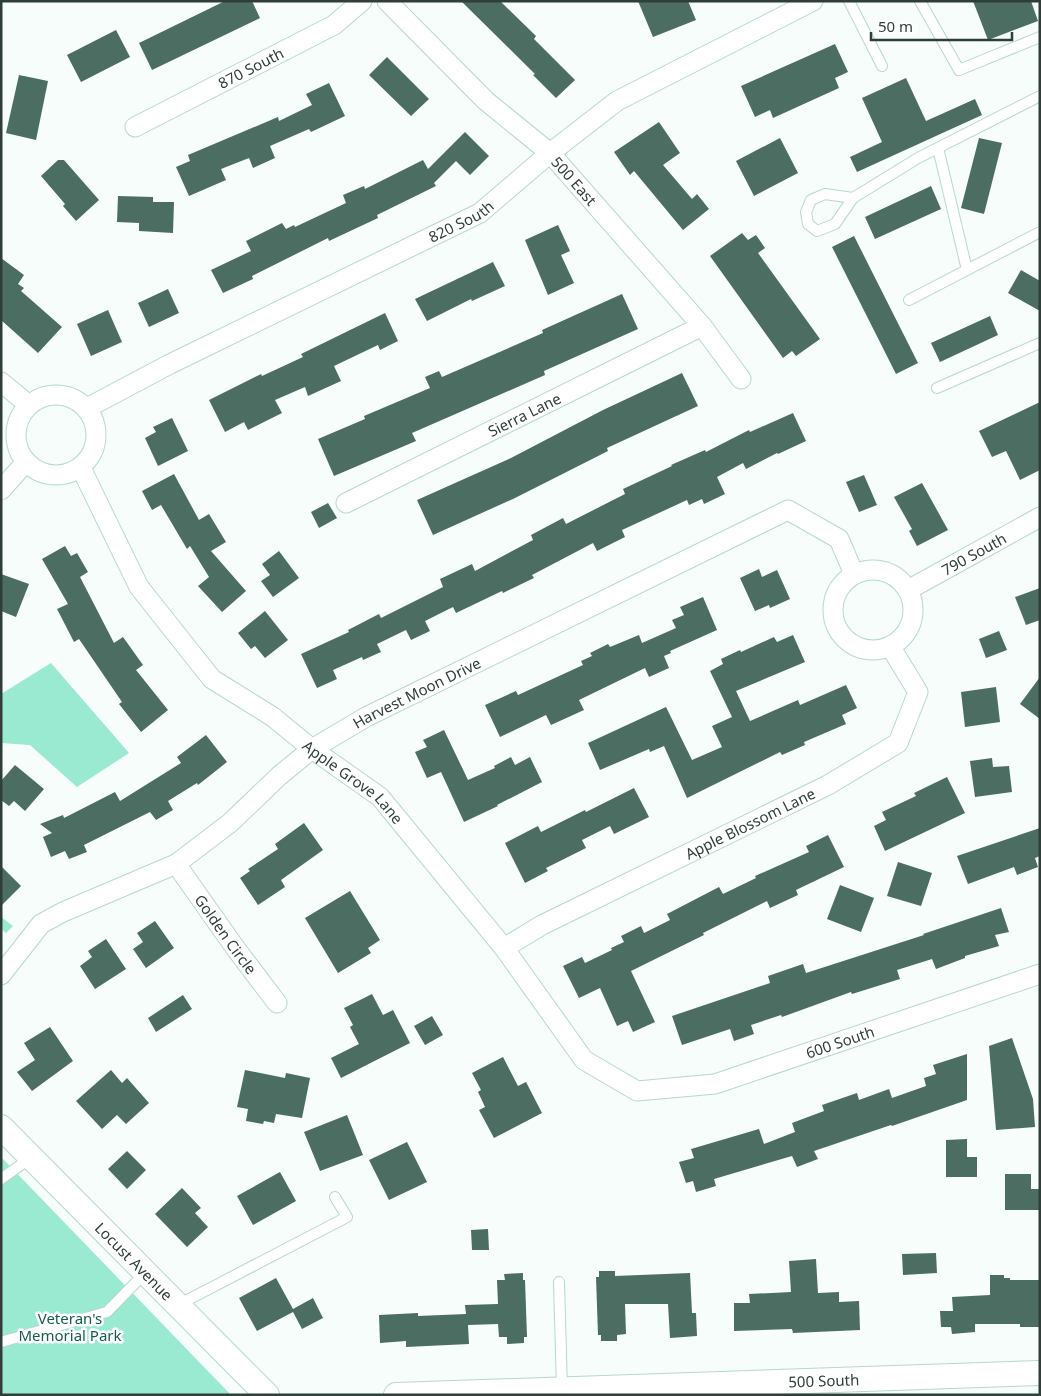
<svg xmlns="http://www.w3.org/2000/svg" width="1041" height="1396" font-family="'Noto Sans',sans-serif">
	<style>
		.green { fill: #99ead1 }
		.building { fill: #4c6d62 }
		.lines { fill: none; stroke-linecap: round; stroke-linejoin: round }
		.service-casing { stroke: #b5d9cc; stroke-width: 12 }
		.minor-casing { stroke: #b5d9cc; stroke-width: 21 }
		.tertiary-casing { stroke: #b5d9cc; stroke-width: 26 }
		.service { stroke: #fff; stroke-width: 10 }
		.minor { stroke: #fff; stroke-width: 19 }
		.tertiary { stroke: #fff; stroke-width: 24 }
		.labels { text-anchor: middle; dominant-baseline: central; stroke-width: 5; stroke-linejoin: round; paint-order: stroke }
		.street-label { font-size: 15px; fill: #2f3e39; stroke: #fff }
		.park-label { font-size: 15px; fill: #155d4b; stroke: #fff }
	</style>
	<rect width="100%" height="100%" fill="#f6fdfa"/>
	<!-- green -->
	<path class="green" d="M51,663L129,753L77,787L30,745L1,743V694Z
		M1,917L13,926L6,933L1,929Z
		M3,1159L231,1395H1V1160Z"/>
	<!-- building -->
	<path class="building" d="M225,1H252L260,18L152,70L139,43Z
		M461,1H500L536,36L534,39L575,80L556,98L533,75L535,74Z
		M638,1H688L696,20L653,37Z
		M973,1H1031L1038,21L988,40Z
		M116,30L130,57L81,82L67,55Z
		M835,44L848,72L835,78L839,88L773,118L770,110L755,117L741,86Z
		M387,57L429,99L411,116L369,75Z
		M19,75L48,81L36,140L6,133Z
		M906,78L926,121L975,99L982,115L857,172L850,157L882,142L862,98Z
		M329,83L345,116L311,132L309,129L270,146L275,158L253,168L249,158L221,169L226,180L189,196L176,167L190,161L188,155L278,117L279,121L312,105L306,94Z
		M659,122L680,153L663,165L692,199L697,194L709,209L683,230L634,171L630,175L614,152Z
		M465,132L489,156L470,175L456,161L434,183L436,186L377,215L378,218L329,241L328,238L252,276L253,279L223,293L211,270L251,251L246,241L282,223L286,229L294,225L295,227L346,203L343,195L364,186L365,189L423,160L428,169Z
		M780,138L798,173L754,196L736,161Z
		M979,138L1002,143L984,214L961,208Z
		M58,160H64L99,200L76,221L63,206L65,204L41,176Z
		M931,186L941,209L875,239L865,217Z
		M118,196L153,197V202H174L173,233L139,231V223L117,222Z
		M558,225L570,251L561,255L574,283L548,295L525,240Z
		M742,233L748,240L756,235L765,248L758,253L820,339L796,356L792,351L783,358L710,256Z
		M854,236L918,363L896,374L832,247Z
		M1,258L24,275L18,284L24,288L21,291L62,327L38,353L1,320Z
		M493,262L505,286L472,301L471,299L427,321L415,299Z
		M1021,270L1040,281V311L1008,293Z
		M168,289L179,313L149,327L138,303Z
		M622,294L638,329L544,371L545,375L412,433L416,441L334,476L318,439L365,419L364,416L430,388L425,377L439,371L442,377L543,333L542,330Z
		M108,310L122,342L91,356L77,324Z
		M385,313L398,341L380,350L378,345L334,366L341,381L308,396L305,387L275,400L282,413L248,430L244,422L225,432L209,400L261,374L262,376L303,357L301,354Z
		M990,316L998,335L940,362L931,343Z
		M682,373L698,406L607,448L608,451L515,498L433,535L417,500L511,458L603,410Z
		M1040,402V470L1020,480L1006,451L992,457L979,431Z
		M793,413L806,441L778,454L777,453L746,469L743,463L717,477L725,494L704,504L702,499L689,505L687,500L622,530L625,537L597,551L593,543L532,575L534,578L503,593L502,591L456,613L453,607L425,621L430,631L411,640L406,630L377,644L381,652L363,660L362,657L333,670L337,679L317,688L301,654L349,632L348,630L379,614L381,618L443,587L440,579L472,564L475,571L533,540L531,535L563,518L566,524L625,494L623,489L672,466L671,465L705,450L706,452L749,430L750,432Z
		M172,418L188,451L158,466L145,438L156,432L153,427Z
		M174,474L199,520L209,514L226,542L211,551L246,591L222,612L198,586L209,577L190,546L187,549L161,505L152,510L142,491Z
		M864,475L877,505L859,512L846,482Z
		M922,483L948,530L917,546L909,531L912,529L894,497Z
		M328,503L337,518L319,528L311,512Z
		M65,546L71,556L77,553L88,572L80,577L114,643L123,637L143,665L136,670L168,710L141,732L119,704L122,702L79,639L74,642L57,609L68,604L42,559Z
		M279,551L299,578L273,597L261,581L270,575L262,564Z
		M759,569L762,577L777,570L790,599L770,608L769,605L755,611L740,578Z
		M1,574L29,584L16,617L1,611Z
		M1040,588V620L1026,625L1015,597Z
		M703,597L717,630L670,651L671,653L664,656L669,668L649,677L645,668L579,700L584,710L551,725L546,715L500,737L485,705L516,691L518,695L583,665L581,661L592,656L590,653L608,644L610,647L639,635L642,643L676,628L672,620L684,615L680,607Z
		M265,611L288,640L265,658L255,646L251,649L238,633Z
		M999,631L1007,650L986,658L979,639Z
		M793,635L805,662L736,691L750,721L798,700L800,705L846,685L857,708L842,715L846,724L804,742L805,745L782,755L780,752L687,798L664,746L650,752L649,749L600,770L588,743L666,707L692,760L722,747L712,726L732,717L710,671L723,664L721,659L740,650L741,652L774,637L777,642Z
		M1040,677V719L1020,704Z
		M996,687L1000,722L965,727L961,692Z
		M444,730L468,780L495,768L494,766L511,757L515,765L530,757L542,782L497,805L498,806L464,822L441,772L427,778L415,752L427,747L423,740Z
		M206,735L227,762L198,785L197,783L168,801L173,810L156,820L150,812L84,845L87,852L69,859L65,851L51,857L43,837L52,833L40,824L63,815L64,818L115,792L120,801L181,763L177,757Z
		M992,758L993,767L1009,766L1012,792L975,797L970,761Z
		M15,765L44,789L25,811L14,801L9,806L1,800V781Z
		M947,777L965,813L885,851L874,826L886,820L882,812L916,796L914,793Z
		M634,788L649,817L614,834L610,826L582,840L586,848L546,868L548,871L525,883L505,843L538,826L541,832L585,810L586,812Z
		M304,823L323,850L281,880L285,887L258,905L240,878L250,871L248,869L278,849L275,844Z
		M1040,828V856L1035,858L1038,867L1017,875L1014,867L968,884L957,856Z
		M828,835L844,867L796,890L798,895L770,908L767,901L703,933L704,935L631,971L655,1022L633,1032L628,1021L617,1026L600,988L579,998L563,966L582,957L585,963L612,950L611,948L624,942L621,936L641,926L644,933L670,920L667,914L719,887L723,894L756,878L755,876L809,852L806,846Z
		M898,862L932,873L921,906L887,896Z
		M1,866L21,886L1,906Z
		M840,885L874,898L861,932L827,919Z
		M350,891L380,940L368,948L371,953L338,973L305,918Z
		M1001,908L1009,932L995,935L999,946L965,956V958L936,969L932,959L897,970L900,979L852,994L851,992L782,1017L781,1015L751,1025L754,1034L734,1041L730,1029L682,1045L672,1016L770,983L768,976L803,964L806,973L924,935L923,934Z
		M155,921L174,948L146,968L133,949L143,942L137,933Z
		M106,939L126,969L95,989L80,966L92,957L88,951Z
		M372,994L383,1015L393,1010L410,1043L341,1078L331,1058L359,1044L350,1027L353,1025L344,1008Z
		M183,995L192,1009L156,1032L148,1018Z
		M432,1016L443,1035L425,1045L414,1026Z
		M50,1027L73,1061L32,1091L17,1072L35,1060L24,1043Z
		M1012,1038L1033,1099L1035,1127L996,1130L989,1046Z
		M967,1054V1100L892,1126L891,1125L814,1151L818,1159L797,1167L792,1156L714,1179L716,1186L696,1192L693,1181L686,1183L679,1162L694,1158L691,1149L759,1129L764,1144L795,1132L792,1123L824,1111L822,1105L857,1093L859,1100L889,1089L892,1098L926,1086L924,1078L936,1074L933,1065Z
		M503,1057L518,1086L526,1082L542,1113L494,1138L479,1110L485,1107L478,1092L481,1090L472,1073Z
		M111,1070L122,1083L127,1078L149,1103L126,1124L117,1115L102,1129L76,1101Z
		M245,1070L285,1078L286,1073L310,1078L302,1118L276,1114L274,1123L264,1121L263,1124L246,1121L248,1109L237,1107Z
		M347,1115L363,1155L320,1171L304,1132Z
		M967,1139V1157H977V1177H946V1140Z
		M407,1142L427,1182L389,1200L369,1160Z
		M127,1151L146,1170L127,1189L108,1169Z
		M280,1172L296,1201L253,1225L237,1196Z
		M1005,1174H1031V1189H1040V1210H1005Z
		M182,1188L201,1208L195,1213L208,1227L187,1247L155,1214Z
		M488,1229L489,1250H472L471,1230Z
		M936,1253L937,1273L903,1275L902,1254Z
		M816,1259L818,1293L839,1292V1302L859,1301L860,1330L793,1333L792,1329L734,1331V1303H750L749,1294L791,1292L789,1261Z
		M599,1271H615V1276L690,1273L692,1313H696L697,1336L670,1338L668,1304H625L626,1334L617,1335V1341H601V1335H598L596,1277H599Z
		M523,1273V1280H525L527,1337H524V1343L507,1344V1337H499L498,1324L468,1325L469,1344L406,1347V1341L380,1343L379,1315L418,1313V1316L466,1314L465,1305L498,1304L497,1280H505L504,1274Z
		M990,1275H1004V1278H1010V1280H1040V1327H1020V1324H975V1332L952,1334L951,1327H941L940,1311H953L952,1297L990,1295Z
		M276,1278L293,1309L313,1298L323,1318L302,1329L293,1312L257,1331L239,1298Z"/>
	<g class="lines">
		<!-- service casing -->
		<g class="service-casing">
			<path id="service" d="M849,1L882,66
				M920,1L959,70L1040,37
				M938,148L967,270
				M853,198L825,194L811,200L806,212L808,224L817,231L835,224L853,198L918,158L1040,96
				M909,300L1040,232
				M937,388L1040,343
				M1,1179L32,1157
				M559,1282L562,1389
				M178,1305L347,1217L335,1197
				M1,1342L107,1312L145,1273"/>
		</g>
		<!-- minor casing -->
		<g class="minor-casing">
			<g id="minor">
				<path id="s1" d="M387,1L486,101L550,153L702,326L741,379"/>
				<path id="s2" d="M135,127L334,25L362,1"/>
				<path d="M1,382L29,405"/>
				<circle cx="56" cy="435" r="40"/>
				<path id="s3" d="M87,408L170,364L480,213L550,153L617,101L813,1"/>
				<path id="s4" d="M81,468L139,587L212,679L273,717L312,749L380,797L504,948L584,1060L637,1091L715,1084L1040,974"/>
				<path d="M1,490L26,462"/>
				<path id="s5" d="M346,503L702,326"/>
				<circle cx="873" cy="610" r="40"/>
				<path id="s6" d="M908,590L1040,517"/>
				<path id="s7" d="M176,864L236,949L277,1003"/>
				<path id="s8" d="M504,948L542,925L828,785L898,743L918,692L890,646"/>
				<path id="s9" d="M1,975L41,924L63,912L176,864L230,823L279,776L312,749L366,717L788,510L839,539L854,574"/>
			</g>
		</g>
		<!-- tertiary casing -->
		<g class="tertiary-casing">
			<g id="tertiary">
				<path id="s10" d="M1,1127L267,1395"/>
				<path id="s11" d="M396,1395L1040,1373"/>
			</g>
		</g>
		<!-- service -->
		<use href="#service" class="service"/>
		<!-- minor -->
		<use href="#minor" class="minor"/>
		<!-- tertiary -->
		<use href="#tertiary" class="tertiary"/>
	</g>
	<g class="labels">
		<!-- street labels -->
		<g class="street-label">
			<text stroke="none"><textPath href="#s2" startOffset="130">870 South</textPath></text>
			<text stroke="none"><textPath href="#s1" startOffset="260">500 East</textPath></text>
			<text stroke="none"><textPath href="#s3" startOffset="418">820 South</textPath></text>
			<text stroke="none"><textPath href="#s5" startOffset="199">Sierra Lane</textPath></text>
			<text stroke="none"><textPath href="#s6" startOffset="75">790 South</textPath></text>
			<text stroke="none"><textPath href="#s9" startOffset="510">Harvest Moon Drive</textPath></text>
			<text stroke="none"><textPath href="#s4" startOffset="425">Apple Grove Lane</textPath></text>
			<text stroke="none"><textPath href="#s8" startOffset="276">Apple Blossom Lane</textPath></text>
			<text stroke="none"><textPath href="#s7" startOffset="86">Golden Circle</textPath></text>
			<text stroke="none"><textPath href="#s4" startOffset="1060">600 South</textPath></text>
			<text stroke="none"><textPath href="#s10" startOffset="189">Locust Avenue</textPath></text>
			<text stroke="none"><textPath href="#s11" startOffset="428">500 South</textPath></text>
		</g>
		<!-- park labels -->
		<g class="park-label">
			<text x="70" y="1318">Veteran's<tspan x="70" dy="17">Memorial Park</tspan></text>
		</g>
	</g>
	<!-- border -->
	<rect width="1041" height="1396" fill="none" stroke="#2f3e39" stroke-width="5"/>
	<!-- scale -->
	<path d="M871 32v8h141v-8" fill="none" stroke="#2f3e39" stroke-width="2.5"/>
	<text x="878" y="32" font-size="15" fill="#2f3e39" stroke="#ffffff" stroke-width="4" paint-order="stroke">50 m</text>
</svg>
